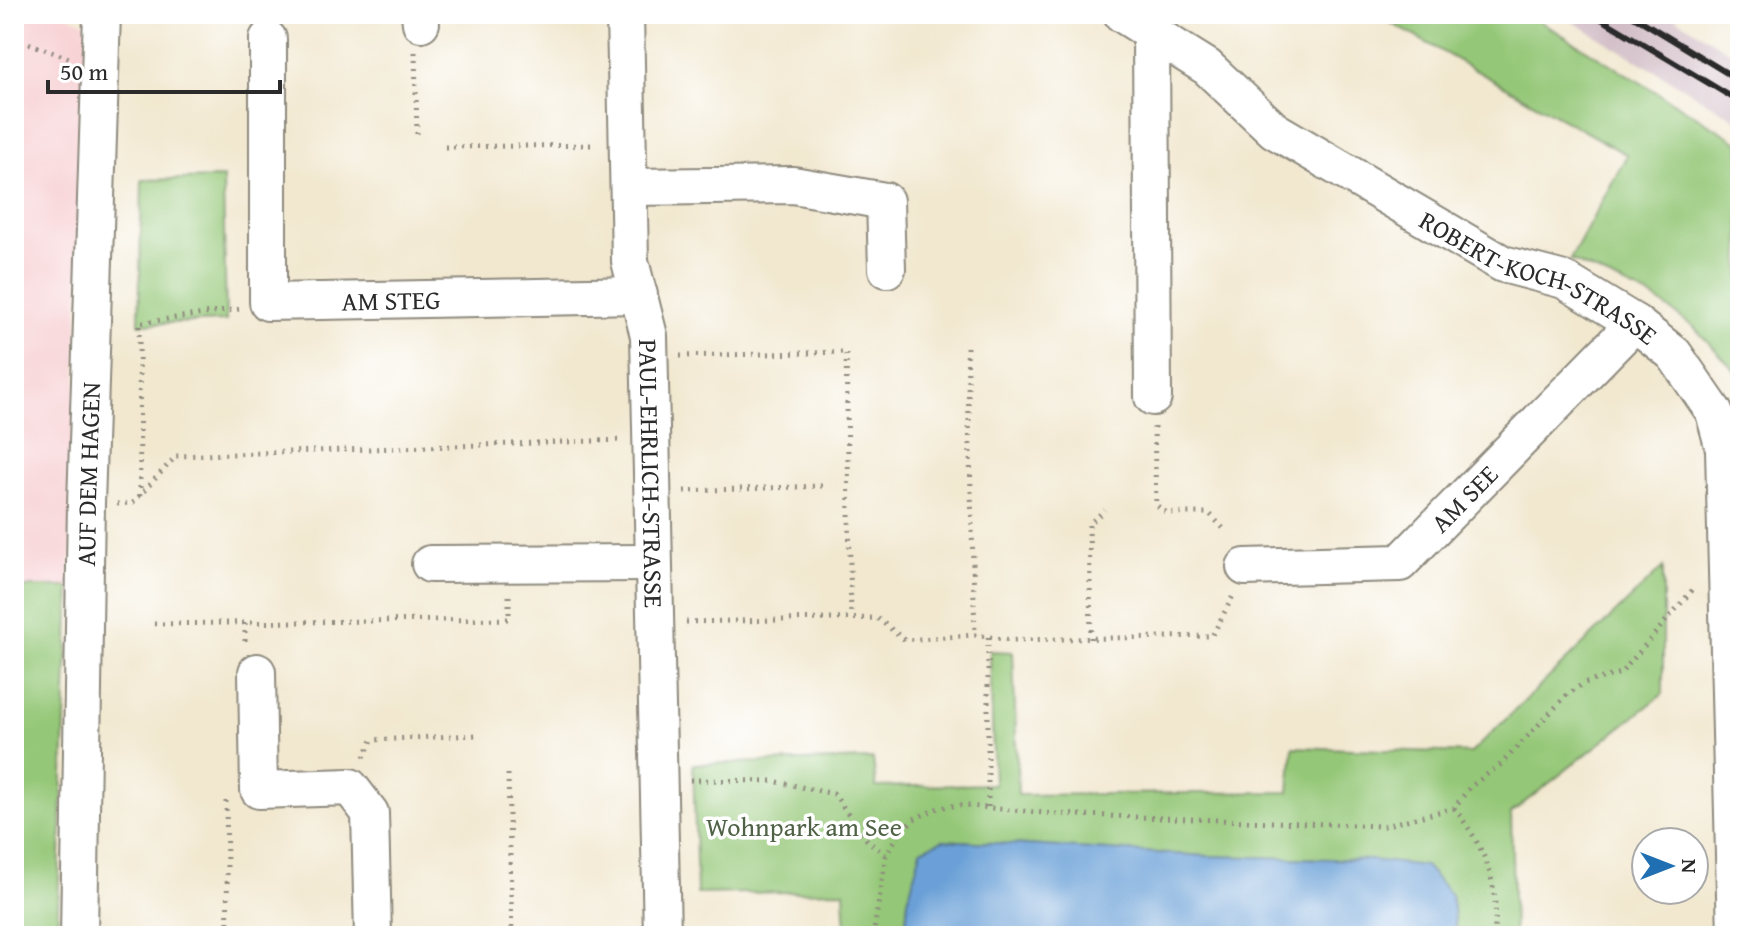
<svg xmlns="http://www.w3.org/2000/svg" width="1754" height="950" font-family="'Gentium Book Plus',serif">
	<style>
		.built { fill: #f7cfd2 }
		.industrial { fill: #d2bdc6 }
		.green { fill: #94c777; stroke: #607951; stroke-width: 2 }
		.water { fill: #6ba0d7; stroke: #4b6681; stroke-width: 2 }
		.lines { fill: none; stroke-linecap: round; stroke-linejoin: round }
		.minor-casing { stroke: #8e8a7e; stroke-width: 40 }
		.path { stroke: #8e8a7e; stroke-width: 5; stroke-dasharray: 2 6; stroke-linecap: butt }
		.minor { stroke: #fff; stroke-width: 36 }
		.rail { stroke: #2b2b2b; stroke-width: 6 }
		.labels { text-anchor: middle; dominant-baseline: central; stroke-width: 7; stroke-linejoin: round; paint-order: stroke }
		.street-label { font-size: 26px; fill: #2b2b2b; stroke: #fff }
		.park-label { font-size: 26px; fill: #506246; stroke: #fff }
	</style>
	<rect width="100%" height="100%" fill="#fff"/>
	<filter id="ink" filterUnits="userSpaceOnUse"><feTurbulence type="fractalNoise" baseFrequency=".0125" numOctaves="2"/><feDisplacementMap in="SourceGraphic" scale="16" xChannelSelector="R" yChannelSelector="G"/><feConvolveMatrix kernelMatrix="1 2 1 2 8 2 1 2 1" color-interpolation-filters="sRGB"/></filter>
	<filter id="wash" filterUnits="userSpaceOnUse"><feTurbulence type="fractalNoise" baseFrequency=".006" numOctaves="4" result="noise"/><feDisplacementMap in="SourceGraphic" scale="32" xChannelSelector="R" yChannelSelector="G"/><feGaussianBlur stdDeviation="1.8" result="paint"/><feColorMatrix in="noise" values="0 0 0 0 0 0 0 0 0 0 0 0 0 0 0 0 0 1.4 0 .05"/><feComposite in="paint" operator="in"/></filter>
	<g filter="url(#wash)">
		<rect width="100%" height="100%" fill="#f2e8d0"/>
		<!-- built -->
		<path class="built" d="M14,14H63L87,23L70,587H14Z"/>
		<!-- industrial -->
		<path class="industrial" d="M1560,14H1669L1740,58V122Z"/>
		<!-- green -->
		<path class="green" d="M1375,14H1528L1740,143V376L1695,328L1654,298L1570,260L1627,155Z
			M223,178L226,321L139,324L142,180Z
			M1663,567V694L1511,813L1514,936H1457L1451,895L1371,860L1208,856L943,840L908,900L905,936H846L844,891L697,894L693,764L873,759L876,787L994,784L990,651L1013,652L1018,795L1289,792L1293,747L1471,753Z
			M14,587H70L57,936H14Z"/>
		<!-- water -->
		<path class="water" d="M943,840L1208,856L1371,860L1425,866L1451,895L1457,936H905L908,900L921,850Z"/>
	</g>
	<g filter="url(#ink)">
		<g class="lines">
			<!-- minor casing -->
			<g class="minor-casing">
				<g id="minor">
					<path d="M420,14L421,23"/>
					<path id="s1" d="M625,14L630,261L649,336L662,936"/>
					<path id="s2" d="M1122,14L1207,67L1274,130L1503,264L1564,280L1635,323L1674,354L1714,412L1724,449L1736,936"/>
					<path d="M1151,32L1153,397"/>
					<path id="s3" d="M268,39V302L639,295"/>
					<path d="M629,187L793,185L885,201L887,269"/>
					<path d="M430,564L652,563"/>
					<path id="s4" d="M1245,567L1400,563L1635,323"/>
					<path d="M257,672L259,790L350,787L370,813L373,936"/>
					<path id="s5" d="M79,936L86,504L102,14"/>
				</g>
			</g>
			<!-- path -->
			<path class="path" d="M453,17L554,14
				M14,38L69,58
				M415,52L417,135
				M445,147L596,145
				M967,347L975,635
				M680,356L846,352L851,617
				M1154,427L1156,505L1167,513H1209L1223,528
				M684,491L822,486
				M140,496L139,323L240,309
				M117,504L133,503L176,456L621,440
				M686,622L877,618L905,640L975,635L1011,640L1212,636L1234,594
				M245,623V642
				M154,624L509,619V596
				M988,637V808
				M1091,639L1089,524L1105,510
				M364,757L372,740L476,735
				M508,774L512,936
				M690,780L773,781L834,794L867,840L886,856
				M226,801L228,936
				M1454,808C1486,849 1500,884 1494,936
				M873,936L886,856L898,835L914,819L938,808L958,805L1054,814L1383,826L1454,808L1470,787L1500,765L1567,695L1584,683L1621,673L1695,587"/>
			<!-- minor -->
			<use href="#minor" class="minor"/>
			<!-- rail -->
			<path class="rail" d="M1593,14L1740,102
				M1630,14L1740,81"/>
		</g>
	</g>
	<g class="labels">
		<!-- street labels -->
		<g class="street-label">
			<text stroke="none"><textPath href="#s2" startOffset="496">ROBERT-KOCH-STRASSE</textPath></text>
			<text stroke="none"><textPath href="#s3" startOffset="386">AM STEG</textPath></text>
			<text stroke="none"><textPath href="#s1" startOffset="462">PAUL-EHRLICH-STRASSE</textPath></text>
			<text stroke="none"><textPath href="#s5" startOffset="462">AUF DEM HAGEN</textPath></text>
			<text stroke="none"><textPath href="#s4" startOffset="246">AM SEE</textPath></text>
		</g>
		<!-- park labels -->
		<g class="park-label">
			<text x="804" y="826">Wohnpark am See</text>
		</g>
	</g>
	<!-- margin -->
	<rect width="1754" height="950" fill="none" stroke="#fff" stroke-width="48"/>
	<!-- north arrow -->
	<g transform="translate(1670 866) rotate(90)"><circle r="38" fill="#ffffff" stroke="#aaaaaa" stroke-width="2"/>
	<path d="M0-6L14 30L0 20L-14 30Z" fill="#1f6fb2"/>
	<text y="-12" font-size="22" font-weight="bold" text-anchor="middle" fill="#2b2b2b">N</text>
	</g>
	<!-- scale -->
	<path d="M48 80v12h232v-12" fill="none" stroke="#2b2b2b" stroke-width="4"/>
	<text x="60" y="80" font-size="24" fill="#2b2b2b" stroke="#ffffff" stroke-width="6" paint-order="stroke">50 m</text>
</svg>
